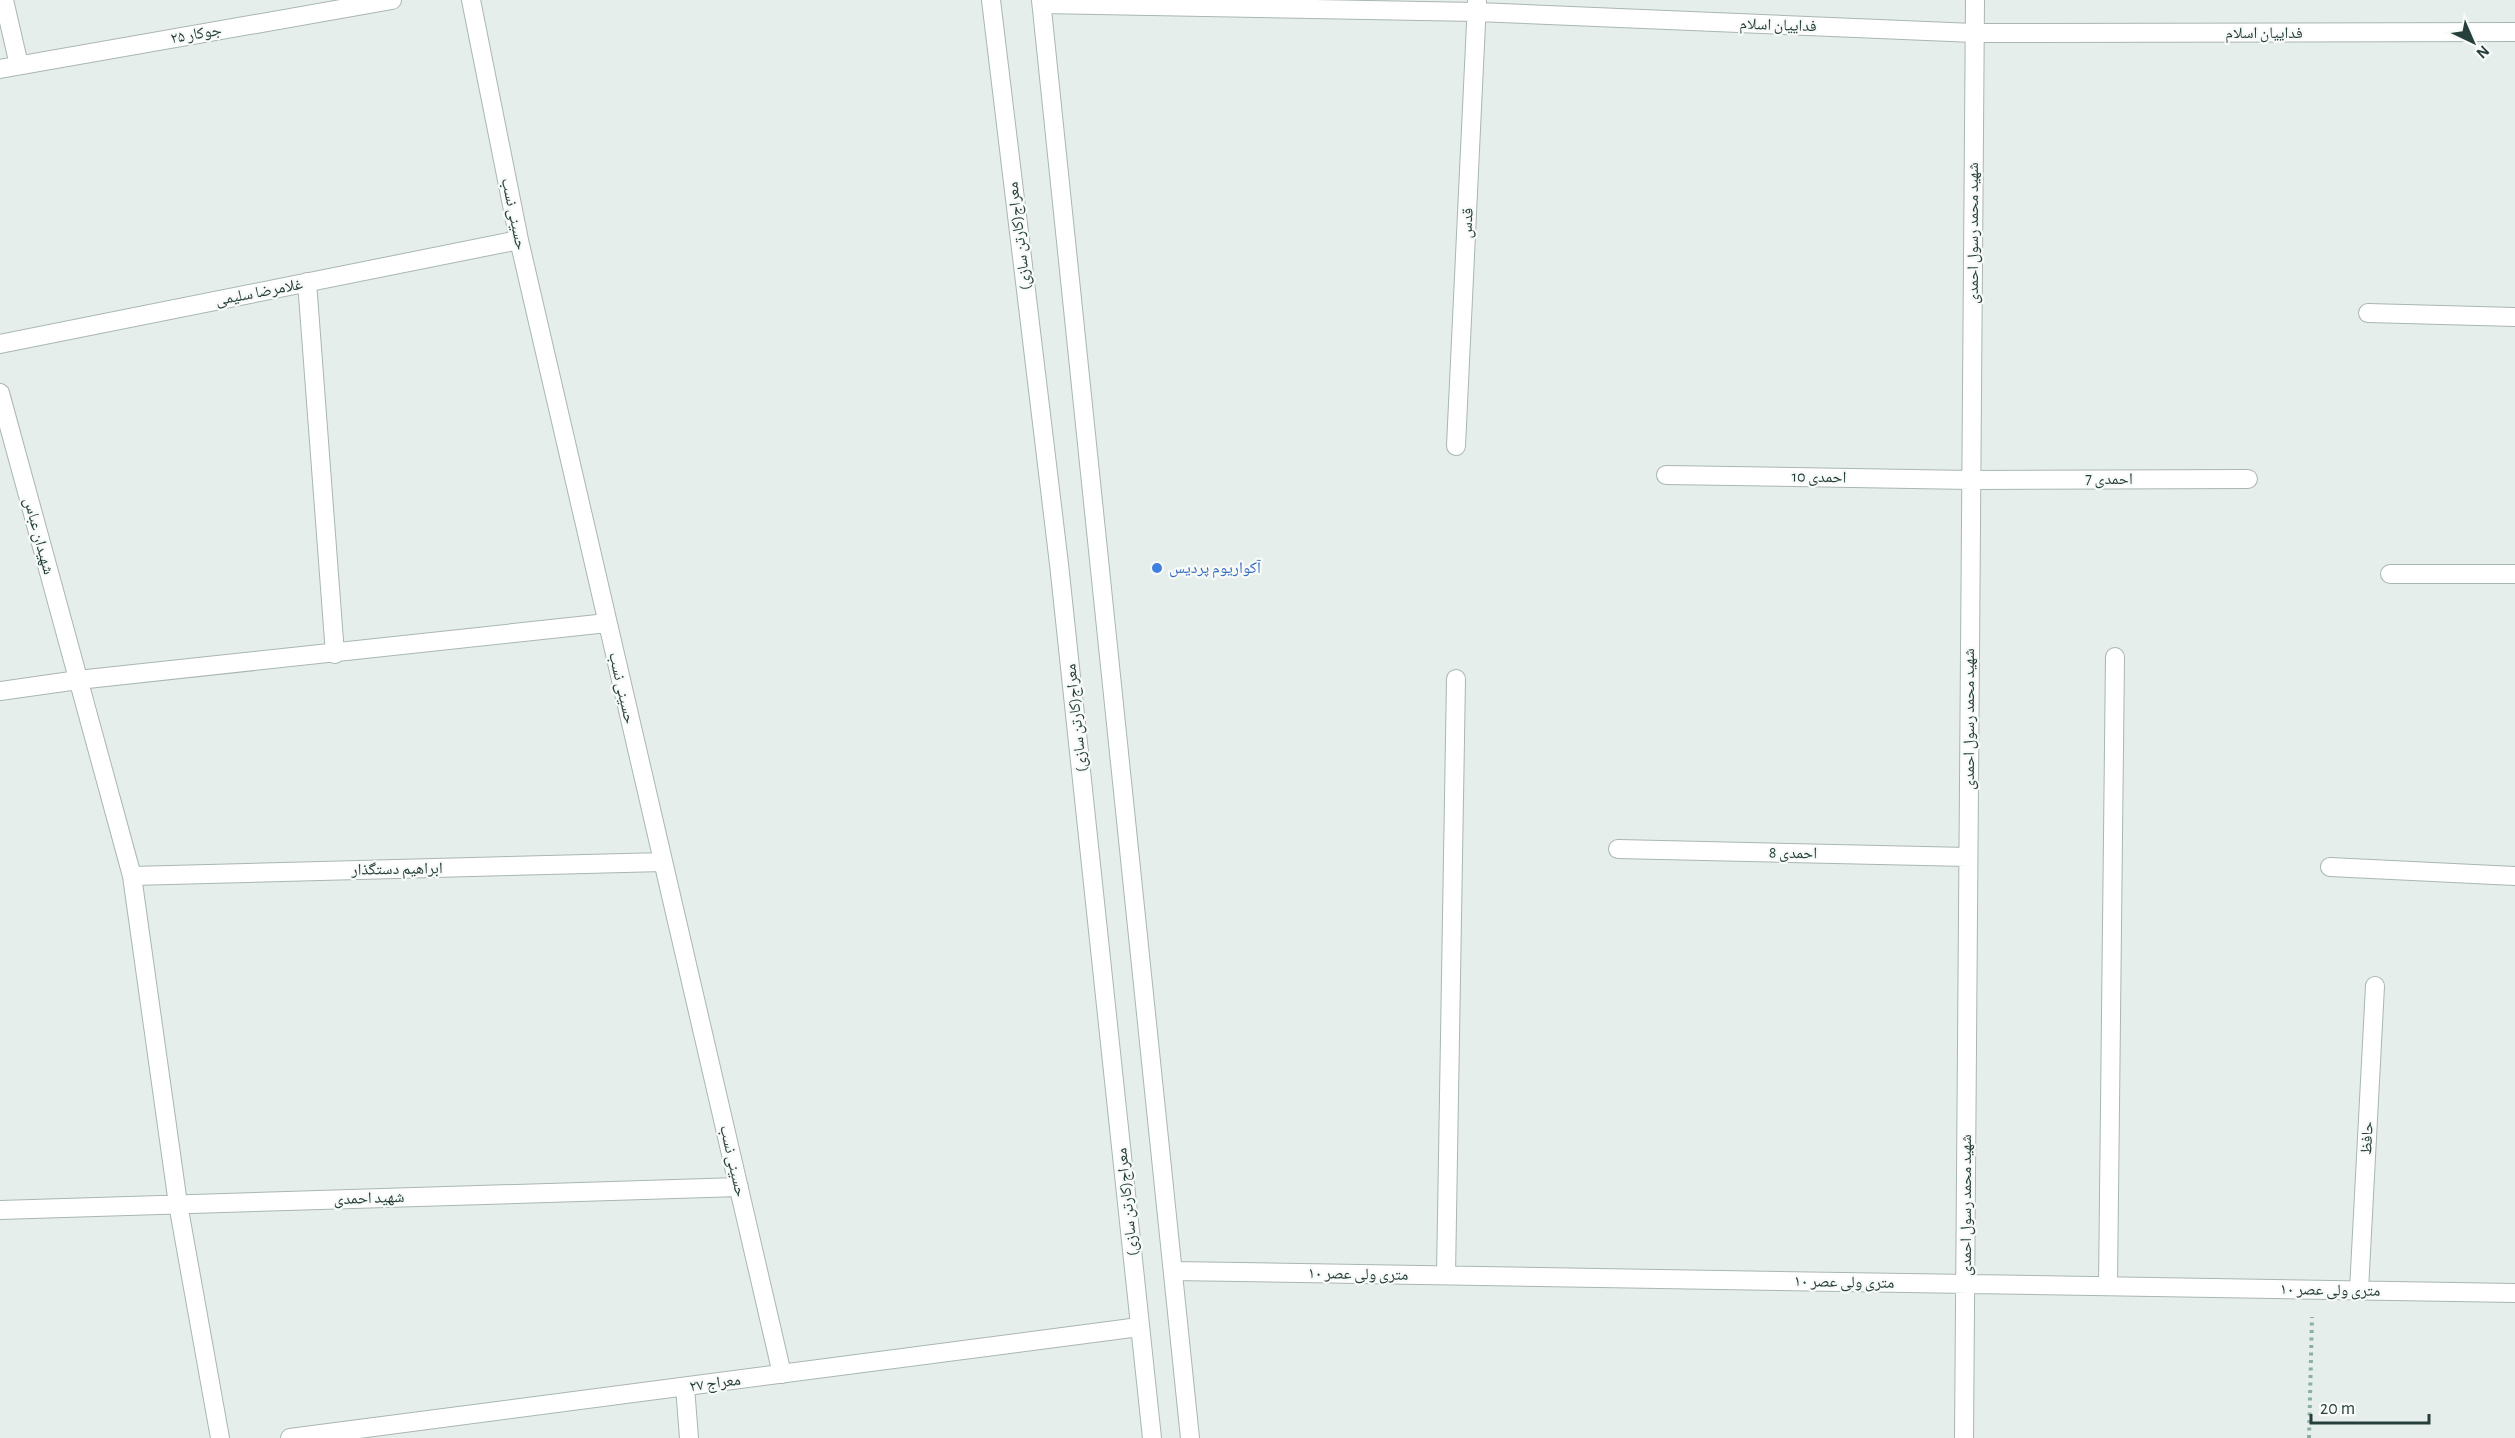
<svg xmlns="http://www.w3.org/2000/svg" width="2515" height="1438" font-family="'Alegreya Sans','Noto Naskh Arabic',sans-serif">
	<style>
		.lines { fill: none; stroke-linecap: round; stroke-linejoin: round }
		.minor-casing { stroke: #a9b6b2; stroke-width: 20 }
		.path { stroke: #89afa6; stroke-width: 4; stroke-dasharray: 3 4.5; stroke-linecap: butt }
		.minor { stroke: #fff; stroke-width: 18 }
		.shop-dot { fill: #3f7fe0; stroke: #f7faf9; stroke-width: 2 }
		.labels { text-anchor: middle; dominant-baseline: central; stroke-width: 4.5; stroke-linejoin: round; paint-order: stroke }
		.street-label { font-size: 16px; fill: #263f3a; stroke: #f7faf9 }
		.shop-label { font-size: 16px; fill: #366cbe; stroke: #f7faf9; text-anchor: start }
	</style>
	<rect width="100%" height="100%" fill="#e6eeeb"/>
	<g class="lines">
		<!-- minor casing -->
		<g class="minor-casing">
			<path id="minor" d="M4,0L19,65
				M471,0L519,240L782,1374
				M991,0L1059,564L1152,1438
				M1041,0L1190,1438
				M1042,4L1477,12L1974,33L2515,32
				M0,69L392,0
				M307,282L335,654
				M2368,313L2515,317
				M0,344L519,240
				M0,393L132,876L178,1204L220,1438
				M1456,446L1477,2
				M1666,475L1971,480L2248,479
				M2390,574H2515
				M0,691L78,680L607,623
				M1618,849L1968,857
				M2330,867L2515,876
				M132,876L663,862
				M0,1210L739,1187
				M1173,1271L2515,1293
				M1446,1275L1456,679
				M2108,1286L2115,657
				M2359,1290L2375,986
				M685,1387L689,1438
				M290,1438L1139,1327
				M1964,1438L1975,0"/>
		</g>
		<!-- path -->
		<path class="path" d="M2309,1438L2312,1317"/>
		<!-- minor -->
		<use href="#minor" class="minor"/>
	</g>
	<!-- markers -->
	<circle class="shop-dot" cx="1157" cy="568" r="6"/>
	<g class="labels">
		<!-- street labels -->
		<g class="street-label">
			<text transform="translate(1778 25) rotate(2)">فداییان اسلام</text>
			<text x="2264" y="33">فداییان اسلام</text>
			<text transform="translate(196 34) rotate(-10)">جوکار ۲۵</text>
			<text transform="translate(514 214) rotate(78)">حسینی نسب</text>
			<text transform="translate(1467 223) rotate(-87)">قدس</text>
			<text transform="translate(1973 233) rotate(-90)">شهید محمد رسول احمدی</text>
			<text transform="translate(1019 236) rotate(-97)">معراج(کارتن سازی)</text>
			<text transform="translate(259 292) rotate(-11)">غلامرضا سلیمی</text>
			<text transform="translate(1819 477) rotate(1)">احمدی 10</text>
			<text x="2109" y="479">احمدی 7</text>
			<text transform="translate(39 536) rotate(75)">شهیدان عباس</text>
			<text transform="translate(622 688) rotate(77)">حسینی نسب</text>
			<text transform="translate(1076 718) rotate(-96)">معراج(کارتن سازی)</text>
			<text transform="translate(1969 719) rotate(-90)">شهید محمد رسول احمدی</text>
			<text transform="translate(1793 853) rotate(1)">احمدی 8</text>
			<text transform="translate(397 869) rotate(-1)">ابراهیم دستگذار</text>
			<text transform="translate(2367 1138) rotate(-87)">حافظ</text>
			<text transform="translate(733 1161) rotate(77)">حسینی نسب</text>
			<text transform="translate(369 1198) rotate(-2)">شهید احمدی</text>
			<text transform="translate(1127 1202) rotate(-96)">معراج(کارتن سازی)</text>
			<text transform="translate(1966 1205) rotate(-90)">شهید محمد رسول احمدی</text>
			<text transform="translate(1358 1274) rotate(1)">۱۰ متری ولی عصر</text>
			<text transform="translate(1844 1282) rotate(1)">۱۰ متری ولی عصر</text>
			<text transform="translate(2330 1290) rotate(1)">۱۰ متری ولی عصر</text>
			<text transform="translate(715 1383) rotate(-8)">معراج ۲۷</text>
		</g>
		<!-- shop labels -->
		<g class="shop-label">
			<text x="1169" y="568">آکواریوم پردیس</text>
		</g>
	</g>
	<!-- north arrow -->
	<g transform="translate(2473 42) rotate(136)" stroke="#f7faf9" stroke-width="4.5" paint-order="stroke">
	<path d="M0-4.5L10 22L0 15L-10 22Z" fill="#263f3a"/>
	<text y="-9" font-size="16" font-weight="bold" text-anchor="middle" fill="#263f3a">N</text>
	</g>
	<!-- scale -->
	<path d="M2311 1414v9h118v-9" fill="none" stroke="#263f3a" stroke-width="3"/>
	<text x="2320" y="1414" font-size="18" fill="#263f3a" stroke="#f7faf9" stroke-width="4.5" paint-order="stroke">20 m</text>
</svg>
